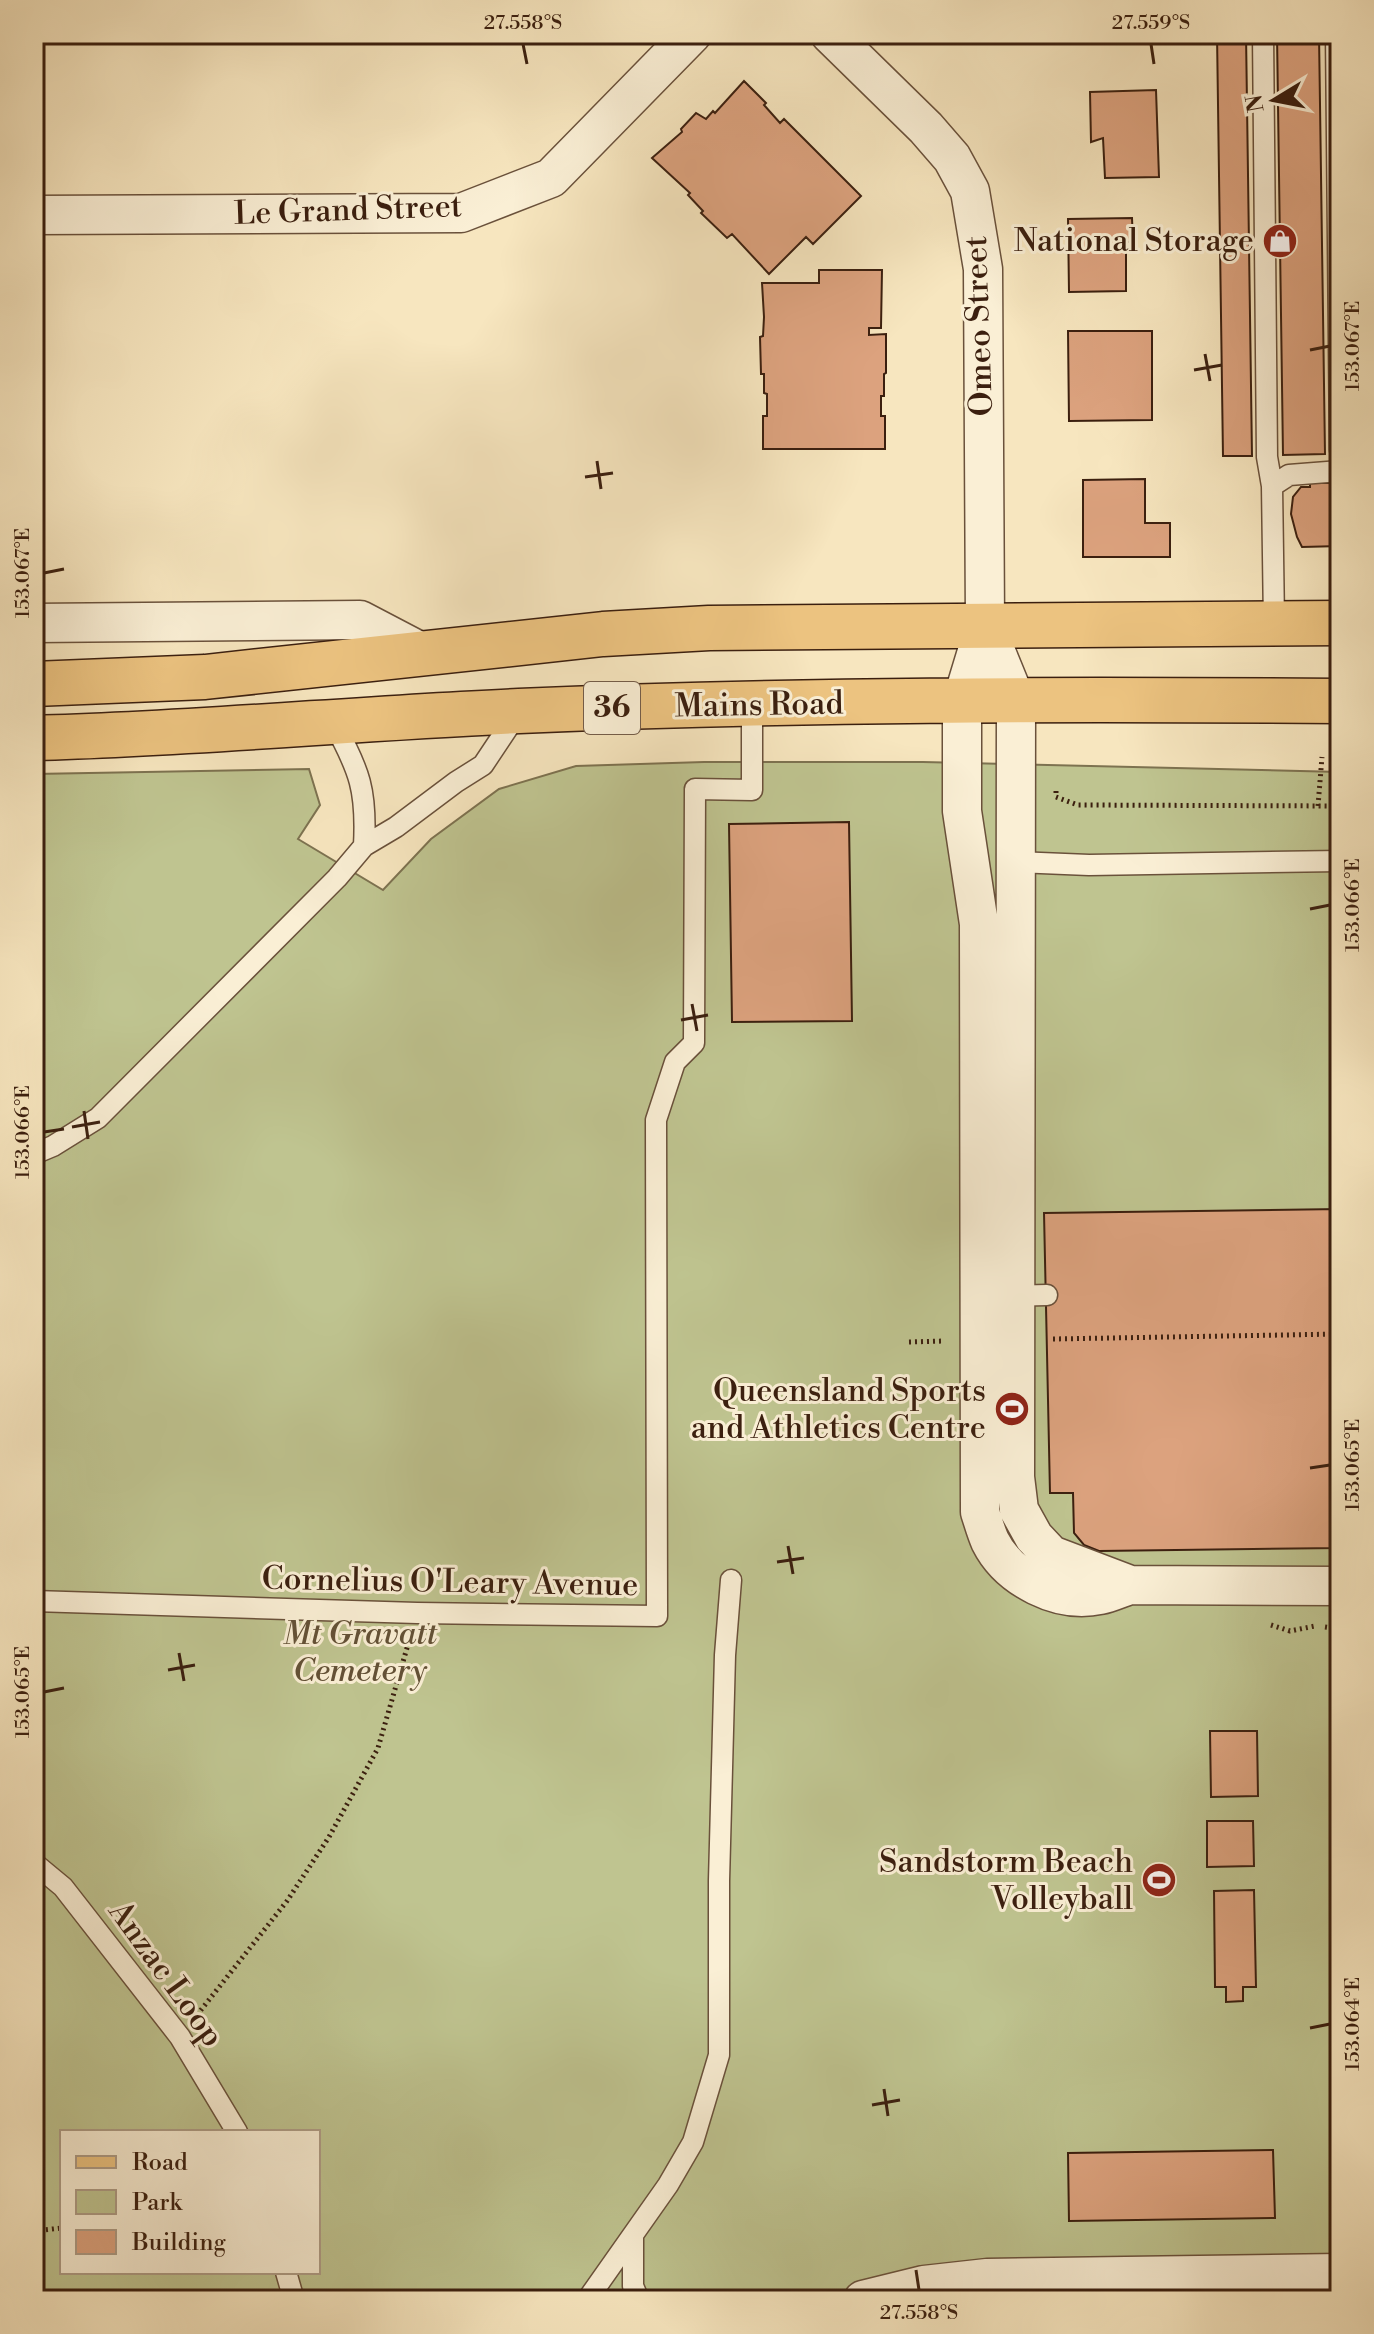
<svg xmlns="http://www.w3.org/2000/svg" width="1374" height="2334" font-family="'Libre Bodoni',serif">
	<style>
		.green { fill: #bfc490; stroke: #7d7250; stroke-width: 2; fill-rule: evenodd }
		.building { fill: #dca27e; stroke: #3b1f0f; stroke-width: 2 }
		.lines { fill: none; stroke-linecap: round; stroke-linejoin: round }
		.lane-casing { stroke: #6a513b; stroke-width: 23 }
		.street-casing { stroke: #6a513b; stroke-width: 41 }
		.primary-casing { stroke: #3b1f0f; stroke-width: 47 }
		.path { stroke: #3b1f0f; stroke-width: 5; stroke-dasharray: 2 4; stroke-linecap: butt }
		.lane { stroke: #faefd5; stroke-width: 20 }
		.street { stroke: #faefd5; stroke-width: 38 }
		.primary { stroke: #ecc380; stroke-width: 44 }
		.ticks { fill: none; stroke: #3b1f0f; stroke-width: 3 }
		.labels { text-anchor: middle; dominant-baseline: central; stroke-width: 6; stroke-linejoin: round; paint-order: stroke }
		.shield { fill: #faefd5; stroke: #745d4a; stroke-width: 2 }
		.shield-label { font-size: 30px; font-weight: bold; fill: #3b1f0f }
		.street-label { font-size: 32px; fill: #3b1f0f; stroke: #faefd5 }
		.poi-label { font-size: 32px; fill: #3b1f0f; stroke: #faefd5; text-anchor: end }
		.park-label { font-size: 32px; font-style: italic; fill: #635136; stroke: #faefd5 }
		.neatline { fill: none; stroke: #3b1f0f; stroke-width: 3 }
		.ticks-label { font-size: 20px; text-anchor: middle; fill: #3b1f0f }
	</style>
	<rect width="100%" height="100%" fill="#f7e6bf"/>
	<filter id="stains"><feTurbulence type="fractalNoise" baseFrequency=".0025" numOctaves="4"/><feColorMatrix values="0 0 0 0 .2 0 0 0 0 .09 0 0 0 0 .02 0 0 0 .5 -.17"/></filter>
	<radialGradient id="worn" r=".72"><stop offset=".6" stop-color="#630" stop-opacity="0"/><stop offset="1" stop-color="#630" stop-opacity=".3"/></radialGradient>
	<!-- green -->
	<path class="green" d="M704,762H923L1340,772V2300H34V774L309,769L320,805L298,839L383,890L431,839L499,789L576,766ZM62,2132H318V2272H62Z"/>
	<!-- building -->
	<path class="building" d="M1217,34H1246L1252,456H1223Z
		M1277,34H1319L1325,454L1283,455Z
		M744,81L766,103L764,105L780,123L784,119L861,196L813,244L806,237L769,274L732,234L727,238L701,213L703,211L688,195L690,193L652,158L682,132L681,129L696,113L706,119L713,111L715,113Z
		M1156,90L1159,177L1105,178L1103,138L1091,142L1090,92Z
		M1132,218L1133,242H1126V291L1069,292L1068,219Z
		M819,270H882L881,328H869V335L886,334V373L884,374V396H881V416H885V449H763V416H767V394L764,393V374H761L760,337L763,336L764,317L762,283H819Z
		M1068,331H1152V420L1069,421Z
		M1145,479V523H1170V557H1083V480Z
		M1310,483H1340V546L1302,547L1297,537L1291,514L1293,497L1301,487H1310Z
		M849,822L852,1021L732,1022L729,824Z
		M1340,1209V1548L1099,1551L1084,1545L1074,1533L1073,1493H1050L1044,1213Z
		M1210,1731H1257L1258,1796L1211,1797Z
		M1207,1821H1253L1254,1866L1207,1867Z
		M1254,1890L1256,1987H1243V2001L1226,2002V1987H1215L1214,1891Z
		M1273,2150L1275,2218L1069,2221L1068,2153Z"/>
	<g class="lines">
		<!-- lane casing -->
		<g class="lane-casing">
			<path id="lane" d="M1263,34L1267,457L1272,486L1274,623
				M1336,34L1340,450
				M1272,486L1289,475L1340,471
				M333,722C360,771 367,791 364,846
				M1016,862L1089,865L1340,861
				M34,1154L53,1146L98,1118L337,878L364,846L396,827L456,782L483,765L517,714
				M1009,1296L1047,1295
				M34,1601L417,1613L657,1616L656,1120L675,1062L694,1043L695,789L752,790V704
				M34,1863L63,1887L180,2037L237,2132
				M633,2236V2286L639,2300
				M286,2272L294,2300
				M587,2300L668,2185L693,2142L719,2055V1881L725,1655L731,1580"/>
		</g>
		<!-- street casing -->
		<g class="street-casing">
			<path id="street" d="M830,34L926,128L952,158L970,191L983,269L985,625L962,701V811L979,924L980,1512C983,1521 986,1532 990,1541C1009,1579 1059,1604 1100,1595C1110,1593 1120,1588 1130,1585L1340,1586
				M34,215L461,213L551,178L692,34
				M34,623L360,620L423,653
				M985,625L1016,701L1015,1477L1019,1510L1034,1537L1051,1555L1130,1585
				M863,2300L924,2285L987,2278L1340,2273"/>
		</g>
		<!-- primary casing -->
		<g class="primary-casing">
			<path id="primary" d="M34,684L205,677L603,634L709,628L1340,623
				M34,738C196,734 357,718 519,711C792,699 1067,699 1340,701"/>
		</g>
		<!-- path -->
		<path class="path" d="M1056,791V797L1078,805L1340,806
			M1318,806L1322,757
			M1053,1339L1340,1334
			M909,1342L944,1341
			M1271,1625L1290,1631L1315,1626
			M1325,1627L1340,1629
			M197,2015L287,1901L329,1837L378,1748L409,1641
			M34,2231L62,2228"/>
		<!-- lane -->
		<use href="#lane" class="lane"/>
		<!-- street -->
		<use href="#street" class="street"/>
		<!-- primary -->
		<use href="#primary" class="primary"/>
	</g>
	<!-- ticks -->
	<path class="ticks" d="M523,44L527,64M1151,44L1154,64M1310,350L1330,346M1205,354L1210,381M1194,370L1222,365M597,461L601,489M585,477L613,473M44,573L64,569M1310,909L1330,905M692,1004L697,1031M681,1020L708,1015M84,1111L88,1139M72,1127L100,1122M44,1132L64,1129M1310,1468L1330,1465M788,1546L793,1574M777,1562L804,1558M179,1653L184,1681M168,1670L195,1665M44,1692L64,1688M1310,2028L1330,2024M884,2089L888,2116M872,2105L900,2100M916,2270L919,2290"/>
	<!-- icons -->
	<defs>
		<g id="shop-disc" transform="scale(1.8)"><circle r="9.5" fill="#8f2418" stroke="#faefd5"/><path d="M-5-2.5h2.3a2.7 3.5 0 0 1 5.4 0H5L5.5 6h-11ZM-1.5-2.5h3a1.5 2.3 0 0 0-3 0Z" fill="#fff"/></g>
		<g id="stadium-disc" transform="scale(1.8)"><circle r="9.5" fill="#8f2418" stroke="#faefd5"/><path d="M0-5a6.5 5 0 1 0 0 10a6.5 5 0 1 0 0-10ZM-3.5-1.8h7v3.6h-7Z" fill="#fff"/></g>
	</defs>
	<g fill-rule="evenodd">
		<use href="#shop-disc" x="1280" y="241"/>
		<use href="#stadium-disc" x="1012" y="1409"/>
		<use href="#stadium-disc" x="1159" y="1880"/>
	</g>
	<g class="labels">
		<!-- shield labels -->
		<rect class="shield" x="584" y="682" width="56" height="52" rx="6"/>
		<g class="shield-label">
			<text x="612" y="708">36</text>
		</g>
		<!-- street labels -->
		<g class="street-label">
			<text transform="translate(348 210) rotate(-2)">Le Grand Street</text>
			<text transform="translate(979 326) rotate(-92)">Omeo Street</text>
			<text transform="translate(759 705) rotate(-1)">Mains Road</text>
			<text transform="translate(450 1582) rotate(1)">Cornelius O'Leary Avenue</text>
			<text transform="translate(166 1974) rotate(54)">Anzac Loop</text>
		</g>
		<!-- poi labels -->
		<g class="poi-label">
			<text x="1254" y="241">National Storage</text>
			<text x="986" y="1391">Queensland Sports<tspan x="986" dy="37">and Athletics Centre</tspan></text>
			<text x="1133" y="1862">Sandstorm Beach<tspan x="1133" dy="37">Volleyball</tspan></text>
		</g>
		<!-- park labels -->
		<g class="park-label">
			<text x="360" y="1634">Mt Gravatt<tspan x="360" dy="37">Cemetery</tspan></text>
		</g>
	</g>
	<!-- margin -->
	<rect width="1374" height="2334" fill="none" stroke="#f7e6bf" stroke-width="88"/>
	<!-- legend -->
	<rect x="60" y="2130" width="260" height="144" fill="#faefd5" stroke="#ae9c86" stroke-width="2"/>
	<rect x="76" y="2156" width="40" height="12" fill="#ecc380" stroke="#ae9c86" stroke-width="2"/>
	<text x="132" y="2170" font-size="24" fill="#3b1f0f">Road</text>
	<rect x="76" y="2190" width="40" height="24" fill="#bfc490" stroke="#ae9c86" stroke-width="2"/>
	<text x="132" y="2210" font-size="24" fill="#3b1f0f">Park</text>
	<rect x="76" y="2230" width="40" height="24" fill="#dca27e" stroke="#ae9c86" stroke-width="2"/>
	<text x="132" y="2250" font-size="24" fill="#3b1f0f">Building</text>
	<!-- north arrow -->
	<g transform="translate(1274 100) rotate(260)" stroke="#faefd5" stroke-width="6" paint-order="stroke">
	<path d="M0-6L14 30L0 20L-14 30Z" fill="#3b1f0f"/>
	<text y="-12" font-size="22" font-weight="bold" text-anchor="middle" fill="#3b1f0f">N</text>
	</g>
	<rect x="44" y="44" width="1286" height="2246" class="neatline"/>
	<g class="ticks-label">
		<text x="523" y="29">27.558°S</text>
		<text x="1151" y="29">27.559°S</text>
		<text transform="translate(1352 346) rotate(-90)" y="7">153.067°E</text>
		<text transform="translate(22 573) rotate(-90)" y="7">153.067°E</text>
		<text transform="translate(1352 905) rotate(-90)" y="7">153.066°E</text>
		<text transform="translate(22 1132) rotate(-90)" y="7">153.066°E</text>
		<text transform="translate(1352 1465) rotate(-90)" y="7">153.065°E</text>
		<text transform="translate(22 1692) rotate(-90)" y="7">153.065°E</text>
		<text transform="translate(1352 2024) rotate(-90)" y="7">153.064°E</text>
		<text x="919" y="2319">27.558°S</text>
	</g>
	<rect width="100%" height="100%" filter="url(#stains)"/>
	<rect width="100%" height="100%" fill="url(#worn)"/>
</svg>
